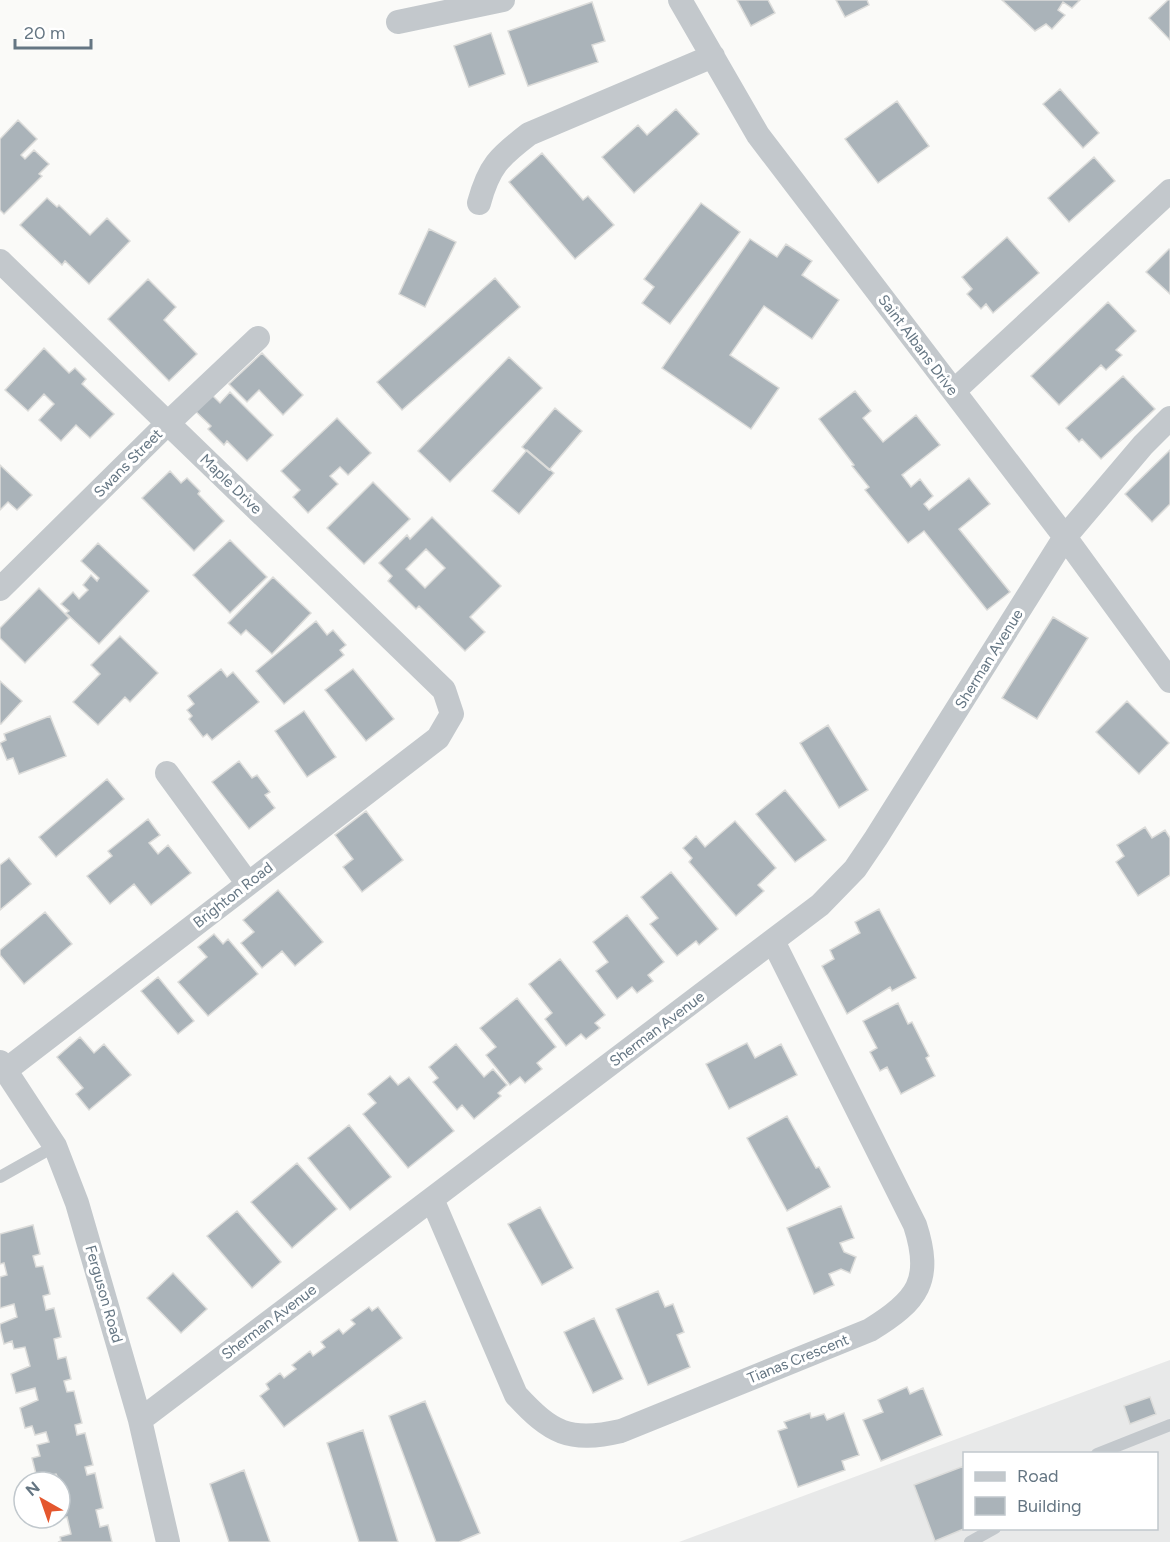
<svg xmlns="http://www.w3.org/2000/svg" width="1170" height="1542" font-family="Figtree,sans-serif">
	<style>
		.built { fill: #e8e9e9; fill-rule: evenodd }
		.building { fill: #aab3b9; stroke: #dcdcda; stroke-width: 1.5; fill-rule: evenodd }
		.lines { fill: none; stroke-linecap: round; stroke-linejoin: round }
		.service { stroke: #c3c8cc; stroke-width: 12 }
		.minor { stroke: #c3c8cc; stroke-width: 24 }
		.labels { text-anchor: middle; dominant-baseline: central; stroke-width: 6; stroke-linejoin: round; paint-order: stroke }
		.street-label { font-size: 15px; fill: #657683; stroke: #fff }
	</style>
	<rect width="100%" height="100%" fill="#fafaf8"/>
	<!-- built -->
	<path class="built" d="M1170,1360V1542H679ZM964,1454H1156V1528H964Z"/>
	<!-- building -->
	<path class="building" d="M737,0H768L775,13L751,26Z
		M836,0H867L869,5L845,17Z
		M1002,0H1080L1072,8L1063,2L1058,10L1065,15L1052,29L1046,24L1035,31Z
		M1168,0H1170V40L1149,18Z
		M592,2L605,41L592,45L598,62L528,86L508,31Z
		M491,33L505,74L469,87L454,46Z
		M1060,89L1099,133L1083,148L1043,104Z
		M897,101L929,146L878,183L845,139Z
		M676,109L699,134L634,193L602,157L638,125L647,135Z
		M18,120L37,139L21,155L25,159L34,150L49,164L39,174L42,176L4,214L0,210V139Z
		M542,153L583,200L588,196L614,225L575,259L509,182Z
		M1094,157L1115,181L1069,222L1048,198Z
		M47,198L57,207L59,205L90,235L107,218L130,241L89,284L65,261L62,265L20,225Z
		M701,203L740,232L670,324L642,303L654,287L644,279Z
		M429,229L456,242L425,307L399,294Z
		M1007,237L1039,273L993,313L986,304L981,309L967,294L972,289L962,277Z
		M750,239L777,257L786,244L812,261L802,275L839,300L812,339L764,306L730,355L779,388L751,429L662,368Z
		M1169,249L1170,250V294L1146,272Z
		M495,278L520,307L402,410L377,382Z
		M148,279L176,307L164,320L197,354L169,381L108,319Z
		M1108,302L1136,331L1116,350L1122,355L1106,370L1101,365L1059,405L1031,376Z
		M44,348L69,373L75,368L86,379L82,384L114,414L90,438L76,425L61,441L39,420L54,404L44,394L28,411L5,390Z
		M262,353L303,395L283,415L259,390L247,402L229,384Z
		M509,357L542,388L450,482L418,451Z
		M1123,376L1155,409L1101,459L1082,439L1079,442L1066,428Z
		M208,391L220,403L230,392L273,435L247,461L227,441L224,445L208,429L211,426L191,407Z
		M855,391L871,411L863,418L883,442L916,415L940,445L902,475L911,487L920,479L933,496L924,504L929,510L969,478L990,504L959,529L1010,592L987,610L924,531L908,543L865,490L869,487L852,466L854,465L819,419Z
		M555,408L582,431L549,470L522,447Z
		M337,418L371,453L348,475L340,467L330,476L338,484L308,513L293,497L300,490L281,471Z
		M527,450L554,473L519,514L492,491Z
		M1170,450V504L1152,522L1125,494Z
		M0,465L32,495L17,510L8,502L0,510Z
		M170,471L181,483L187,478L200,491L198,494L224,521L194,551L142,498Z
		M373,482L410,519L364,564L327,528Z
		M432,517L501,586L470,617L485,632L465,651L419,606L416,609L388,581L392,576L379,563L407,535L410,539ZM426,549L445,568L425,588L406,569Z
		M230,540L267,577L230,613L193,575Z
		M98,543L149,591L99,644L66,613L69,611L61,604L73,592L79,599L88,590L83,585L91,575L97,581L99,578L81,561Z
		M273,577L311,613L272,654L246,630L241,635L228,623Z
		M39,588L69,618L25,663L0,638V628Z
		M1053,617L1088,638L1037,719L1002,698Z
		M316,621L327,635L333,630L346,645L340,650L344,655L284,704L256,671Z
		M120,636L158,673L130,702L125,697L98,725L73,702L100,674L91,665Z
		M221,669L227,677L233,672L259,702L212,740L207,734L203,737L189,719L192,716L187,710L194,704L188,696Z
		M353,669L394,719L366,741L325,690Z
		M0,681L22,701L1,724H0Z
		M1127,701L1169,743L1139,774L1096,732Z
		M304,711L336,757L307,777L275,731Z
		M50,716L66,756L19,774L13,758L7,760L0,743L6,740L4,734Z
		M828,725L868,790L839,808L800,743Z
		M239,761L252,778L257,775L270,792L265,795L275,808L249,829L212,782Z
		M107,779L124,799L56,857L39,837Z
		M785,790L826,840L795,862L756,814Z
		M366,811L403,860L362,892L343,867L353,859L335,835Z
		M148,819L160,835L149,843L158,854L168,845L191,873L151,905L134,884L110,904L87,876L112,856L108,851Z
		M735,821L776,868L758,885L764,891L736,916L689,862L692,858L683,848L696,836L705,847Z
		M1145,827L1152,838L1165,830L1170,838V875L1138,896L1116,862L1124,856L1117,845Z
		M9,858L31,884L0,910V865Z
		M671,872L718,929L699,945L696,941L677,956L650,924L658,918L641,897Z
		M278,890L323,942L295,966L282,951L262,968L241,943L254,932L243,920Z
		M879,909L916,978L892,991L890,987L847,1014L822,966L834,959L830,950L860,933L855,922Z
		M45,912L72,944L24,984L0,955V950Z
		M627,915L664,962L648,975L653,981L637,993L632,987L617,999L596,971L608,962L593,942Z
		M214,934L223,944L228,939L258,974L208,1016L178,982L207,957L198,947Z
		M560,959L605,1015L595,1023L600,1028L586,1039L581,1034L566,1046L545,1019L552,1013L529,984Z
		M158,977L194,1021L178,1034L141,991Z
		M517,998L556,1047L537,1063L542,1069L525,1083L520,1077L510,1085L486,1055L496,1047L480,1028Z
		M898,1003L908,1024L912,1022L929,1056L926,1058L935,1076L901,1094L887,1067L880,1071L870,1052L877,1048L863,1021Z
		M80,1037L94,1053L104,1044L131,1075L89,1110L76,1094L83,1088L57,1057Z
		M747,1043L755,1058L781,1044L797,1075L729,1109L706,1064Z
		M456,1044L484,1077L493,1069L507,1085L498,1093L501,1096L474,1119L462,1105L457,1110L433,1082L438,1078L429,1067Z
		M390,1076L398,1085L409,1077L454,1131L408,1168L363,1114L376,1103L368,1094Z
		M787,1116L816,1168L819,1167L830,1187L787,1211L747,1138Z
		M349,1125L391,1177L350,1210L308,1158Z
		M297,1163L337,1209L292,1248L251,1202Z
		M841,1206L854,1238L840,1243L844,1252L856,1257L850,1273L841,1269L829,1274L834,1285L814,1294L787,1228Z
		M540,1207L573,1268L542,1285L508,1224Z
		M237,1211L281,1262L252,1288L207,1236Z
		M33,1225L40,1254L33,1256L36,1267L43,1266L50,1294L43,1296L46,1310L54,1308L61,1337L54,1339L58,1359L66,1357L71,1379L64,1381L67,1392L74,1391L82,1423L75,1425L77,1435L85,1433L93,1465L85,1467L87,1475L95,1473L103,1508L96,1510L100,1527L108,1525L112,1542H58L61,1541L60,1537L71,1534L67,1517L56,1520L55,1518H60V1482L56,1474L37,1478L32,1458L40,1456L37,1445L49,1442L46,1432L35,1435L32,1426L25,1428L20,1408L38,1400L35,1388L16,1393L11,1374L30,1366L25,1347L14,1349L12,1341L4,1344L0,1328V1324L17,1317L14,1304L0,1308V1277L7,1275L4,1263L0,1264V1234Z
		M173,1273L207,1309L181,1333L147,1298Z
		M658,1291L665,1307L673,1304L684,1332L677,1335L690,1367L648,1385L616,1309Z
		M369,1307L372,1311L378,1307L402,1338L284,1427L260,1396L269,1389L266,1384L280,1373L284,1378L296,1369L292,1365L310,1351L313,1356L325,1347L321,1342L339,1329L343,1334L355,1324L351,1320Z
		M594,1318L623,1379L593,1393L564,1332Z
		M907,1387L910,1394L923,1388L942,1435L881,1461L863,1420L883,1412L878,1400Z
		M1150,1397L1156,1414L1130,1424L1124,1406Z
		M425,1401L480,1533L459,1542H436L389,1416Z
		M810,1413L811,1418L824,1414L827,1420L844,1413L859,1455L842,1461L845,1470L798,1487L778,1431L787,1428L784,1422Z
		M363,1430L398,1542H359L327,1443Z
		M964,1466L966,1528L935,1541L914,1485Z
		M244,1470L270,1542H229L210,1484Z"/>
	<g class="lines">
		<!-- service -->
		<path class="service" d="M0,1177L55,1146
			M1097,1454L1170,1425
			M970,1542L995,1528"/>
		<!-- minor -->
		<path class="minor" d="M680,0L758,135L1065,537L1170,681
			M398,22L503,0
			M479,203C489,166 499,157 529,134L713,56
			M0,261L444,690L452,714L438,738L6,1070
			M954,391L1170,191
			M0,589L168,423L258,338
			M167,773L248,884
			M0,1062L55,1146L77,1203L140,1420L168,1542
			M432,1199L516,1395C551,1433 569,1443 621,1431L870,1330C918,1301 933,1280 915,1225L773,941
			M140,1420L820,905L855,869L876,838L1065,537L1143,445L1170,418"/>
	</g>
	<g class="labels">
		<!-- street labels -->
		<g class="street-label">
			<text transform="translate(918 345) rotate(53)">Saint Albans Drive</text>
			<text transform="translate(128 463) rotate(-45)">Swans Street</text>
			<text transform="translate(231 484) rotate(44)">Maple Drive</text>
			<text transform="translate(989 659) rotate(-58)">Sherman Avenue</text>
			<text transform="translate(233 895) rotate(-38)">Brighton Road</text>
			<text transform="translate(657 1029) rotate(-37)">Sherman Avenue</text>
			<text transform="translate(104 1294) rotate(74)">Ferguson Road</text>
			<text transform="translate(269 1322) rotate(-37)">Sherman Avenue</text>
			<text transform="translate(798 1359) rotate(-22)">Tianas Crescent</text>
		</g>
	</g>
	<!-- legend -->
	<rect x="963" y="1452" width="195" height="78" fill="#ffffff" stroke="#c1c8cd" stroke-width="1.5"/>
	<rect x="975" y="1472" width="30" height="9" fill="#c3c8cc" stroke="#c1c8cd" stroke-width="1.5"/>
	<text x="1017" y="1482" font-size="18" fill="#657683">Road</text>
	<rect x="975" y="1497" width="30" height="18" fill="#aab3b9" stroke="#c1c8cd" stroke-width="1.5"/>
	<text x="1017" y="1512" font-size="18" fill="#657683">Building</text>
	<!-- north arrow -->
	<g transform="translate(42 1500) rotate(320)"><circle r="28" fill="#ffffff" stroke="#c1c8cd" stroke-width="1.5"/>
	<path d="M0-4.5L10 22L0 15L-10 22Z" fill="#e4572e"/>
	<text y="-9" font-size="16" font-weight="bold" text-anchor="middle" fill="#657683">N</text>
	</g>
	<!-- scale -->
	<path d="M15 39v9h76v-9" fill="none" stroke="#657683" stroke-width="3"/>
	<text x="24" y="39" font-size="18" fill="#657683" stroke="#ffffff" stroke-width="4.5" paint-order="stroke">20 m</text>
</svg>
